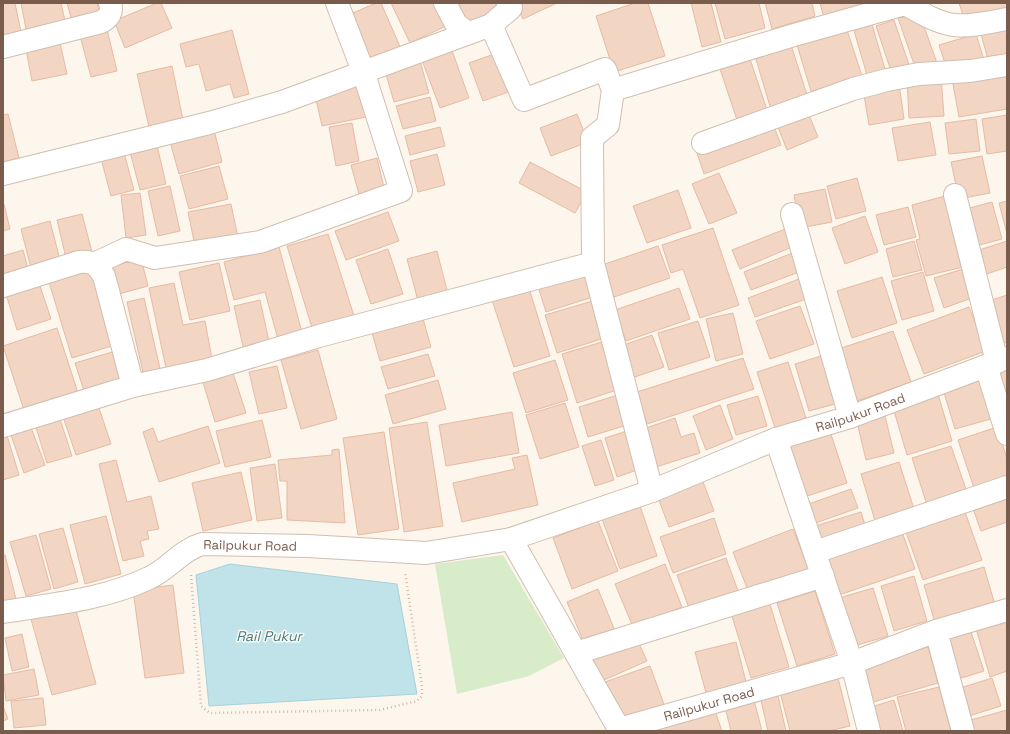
<svg xmlns="http://www.w3.org/2000/svg" width="1010" height="734" font-family="'Space Grotesk',sans-serif">
	<style>
		.green { fill: #d8ecc9 }
		.water { fill: #bfe3e8; stroke: #a5d3da }
		.building { fill: #f3d5c3; stroke: #e6bba3 }
		.lines { fill: none; stroke-linecap: round; stroke-linejoin: round }
		.minor-casing { stroke: #d1beb0; stroke-width: 24 }
		.path { stroke: #d9b8a5; stroke-width: 2.5; stroke-dasharray: 1 3; stroke-linecap: butt }
		.minor { stroke: #fff; stroke-width: 22 }
		.labels { text-anchor: middle; dominant-baseline: central; stroke-width: 3; stroke-linejoin: round; paint-order: stroke }
		.street-label { font-size: 13px; fill: #7a5c4d; stroke: #fffaf3 }
		.water-label { font-size: 14px; font-style: italic; fill: #437c86; stroke: #fffaf3 }
	</style>
	<rect width="100%" height="100%" fill="#fdf6ec"/>
	<!-- green -->
	<path class="green" d="M503,555L564,658L529,676L457,694L435,564Z"/>
	<!-- water -->
	<path class="water" d="M230,564L397,584L417,694L209,706L196,575Z"/>
	<!-- building -->
	<path class="building" d="M3,3H15L22,37L3,41Z
		M21,3H61L65,21L26,29Z
		M67,3H97L101,18L73,25Z
		M157,3H161L172,28L125,48L114,21Z
		M376,3H381L401,49L367,64L346,16Z
		M391,3H435L446,26L410,43Z
		M456,3H495L498,9L466,24Z
		M515,3H557L523,19Z
		M635,3H648L665,56L614,72L596,16Z
		M691,3H711L721,42L702,47Z
		M715,3H759L765,28L725,39Z
		M765,3H812L815,16L772,29Z
		M820,3H866L867,7L824,18Z
		M959,3H1007V9L966,24Z
		M920,15L938,66L915,67L898,18Z
		M894,20L910,68L892,74L876,26Z
		M871,21L887,76L869,82L853,27Z
		M1007,23V62L990,67L980,30Z
		M106,25L117,71L91,77L79,32Z
		M846,27L863,79L811,91L795,38Z
		M232,30L249,94L234,98L230,84L206,91L199,64L186,67L180,44Z
		M976,34L984,60L948,72L939,45Z
		M59,38L67,74L32,81L25,44Z
		M450,45L469,98L440,108L420,55Z
		M791,45L809,101L772,113L755,56Z
		M497,53L511,91L483,101L469,63Z
		M748,53L769,116L739,126L718,63Z
		M419,57L429,93L394,102L384,67Z
		M172,66L183,120L149,127L137,74Z
		M1007,69V109L959,117L952,79Z
		M941,76L944,116L909,118L907,79Z
		M364,84L371,116L322,126L315,95Z
		M899,84L904,119L869,125L863,89Z
		M430,97L436,121L403,129L396,106Z
		M807,110L818,137L787,150L776,122Z
		M8,114L19,158L3,162V115Z
		M577,114L588,142L551,156L540,128Z
		M1007,115V151L987,154L982,119Z
		M976,119L980,151L949,154L945,123Z
		M772,121L781,145L704,174L696,150Z
		M930,122L936,155L898,161L892,128Z
		M352,123L359,161L336,166L329,127Z
		M213,126L222,162L179,174L169,138Z
		M440,127L445,146L410,155L405,136Z
		M156,141L166,184L140,190L129,148Z
		M123,149L134,190L111,196L100,155Z
		M437,154L445,185L418,192L410,161Z
		M982,156L990,193L959,199L951,162Z
		M377,158L385,192L360,198L351,165Z
		M530,162L587,192L575,213L519,183Z
		M219,166L228,199L189,209L180,176Z
		M719,173L737,213L709,224L692,184Z
		M857,178L866,211L836,219L827,186Z
		M170,186L180,231L158,236L148,191Z
		M825,189L832,222L800,228L794,195Z
		M678,190L691,228L647,243L633,206Z
		M140,193L146,235L126,238L121,195Z
		M945,196L963,267L926,276L916,240L920,239L912,205Z
		M1007,201V234L999,203Z
		M992,202L1002,239L972,247L962,210Z
		M4,204L10,229L3,231V205Z
		M231,204L238,238L195,246L188,212Z
		M908,207L916,237L884,245L876,215Z
		M388,212L399,241L346,260L335,231Z
		M82,214L92,252L66,258L57,220Z
		M865,216L878,252L845,264L832,228Z
		M50,221L61,264L32,272L21,229Z
		M713,228L739,305L700,318L683,269L671,273L662,245Z
		M785,229L792,247L740,269L732,250Z
		M328,234L355,319L313,331L287,246Z
		M914,241L922,270L893,277L886,249Z
		M1007,241V267L981,276L973,252Z
		M658,246L670,278L614,297L602,265Z
		M279,247L303,336L279,343L265,292L234,300L224,262Z
		M388,249L403,294L371,304L356,260Z
		M23,250L30,276L3,283V256Z
		M437,251L448,294L418,301L407,259Z
		M795,252L802,271L751,290L744,272Z
		M141,258L148,286L115,295L107,268Z
		M219,263L230,311L190,320L179,272Z
		M91,268L115,345L72,358L49,282Z
		M587,268L596,296L546,312L537,283Z
		M963,269L972,298L944,308L934,278Z
		M923,272L934,311L902,320L891,281Z
		M882,277L897,323L852,338L837,291Z
		M799,279L806,299L755,317L748,298Z
		M38,280L51,319L17,330L5,291Z
		M174,283L183,325L205,321L212,359L166,368L149,288Z
		M528,285L550,356L514,367L491,297Z
		M679,288L690,319L626,341L615,310Z
		M1007,295V342L998,345L986,302Z
		M144,298L161,373L144,377L127,302Z
		M260,300L270,346L244,351L234,306Z
		M596,300L608,337L557,353L545,315Z
		M800,306L814,344L770,359L756,321Z
		M969,307L986,351L924,374L907,330Z
		M733,313L743,354L716,361L706,319Z
		M422,315L431,347L380,361L371,329Z
		M698,321L710,357L669,370L658,333Z
		M57,328L78,393L24,410L3,346Z
		M893,331L911,382L854,402L835,350Z
		M652,335L664,367L632,378L621,346Z
		M602,342L617,390L577,403L562,354Z
		M318,350L337,419L301,429L281,360Z
		M112,352L122,382L85,394L75,363Z
		M428,354L435,376L388,389L381,367Z
		M821,356L835,404L809,411L795,364Z
		M743,358L754,389L647,424L637,392Z
		M555,360L568,400L526,413L513,373Z
		M788,362L806,418L775,428L757,372Z
		M1007,363V407L994,367Z
		M277,366L287,408L259,414L249,372Z
		M232,370L246,413L215,422L202,379Z
		M984,373L998,417L955,429L942,386Z
		M438,380L446,409L393,424L385,395Z
		M937,391L952,441L907,455L892,404Z
		M618,395L627,425L588,437L579,407Z
		M758,396L767,426L736,435L727,405Z
		M97,402L111,444L76,455L62,414Z
		M565,403L579,447L540,459L526,415Z
		M720,405L733,439L706,450L693,416Z
		M512,412L519,453L446,466L439,425Z
		M884,412L894,453L866,460L856,418Z
		M58,413L72,456L47,463L34,421Z
		M675,418L681,437L694,433L700,453L656,467L643,429Z
		M262,420L271,457L225,467L216,431Z
		M29,422L45,465L24,473L9,429Z
		M427,422L443,526L404,532L389,428Z
		M208,426L220,463L159,482L143,432L153,428L158,442Z
		M997,427L1007,459V484L976,494L958,440Z
		M829,428L847,483L801,498L783,442Z
		M3,429H5L19,475L3,480Z
		M630,430L643,468L617,477L605,438Z
		M384,432L399,529L358,535L343,438Z
		M601,440L614,480L595,486L582,446Z
		M951,446L968,495L928,508L912,458Z
		M339,449L345,523L287,520V481H280L278,460L332,455V450Z
		M527,455L538,505L462,522L453,483L515,469L512,458Z
		M116,460L127,502L151,496L159,529L147,531L149,539L140,541L144,556L123,561L99,464Z
		M899,462L915,512L876,524L861,474Z
		M275,464L282,518L257,521L250,468Z
		M241,472L252,520L203,531L192,483Z
		M702,479L714,511L669,527L657,495Z
		M851,489L858,508L810,525L803,506Z
		M1007,492V522L981,531L971,503Z
		M638,500L657,556L620,569L600,513Z
		M861,512L867,532L819,547L812,527Z
		M965,512L982,560L923,580L906,532Z
		M106,516L121,574L85,584L70,525Z
		M714,518L726,554L673,573L660,537Z
		M598,521L618,571L572,589L553,538Z
		M900,526L915,569L836,596L821,553Z
		M63,528L78,582L54,589L39,534Z
		M793,529L809,570L749,593L733,552Z
		M36,535L51,589L26,596L10,542Z
		M5,555L16,599L3,602V556Z
		M726,558L738,591L689,608L677,575Z
		M665,564L682,607L633,627L615,584Z
		M984,567L995,605L935,623L924,585Z
		M914,576L927,621L894,631L881,586Z
		M173,585L184,673L145,678L133,590Z
		M873,588L888,636L854,646L839,598Z
		M598,589L615,631L584,643L567,602Z
		M815,591L835,654L797,666L777,603Z
		M769,601L789,667L751,678L731,613Z
		M75,607L96,684L52,695L31,619Z
		M1007,616V671L990,677L975,625Z
		M970,629L984,671L955,680L941,638Z
		M22,634L29,667L12,671L5,638Z
		M637,639L647,661L602,681L592,658Z
		M736,642L746,682L706,693L695,652Z
		M928,647L938,683L870,703L859,667Z
		M650,666L665,707L620,723L605,682Z
		M34,669L39,695L6,701L3,675Z
		M837,674L850,726L829,731H790L779,688Z
		M992,678L1001,706L966,717L957,689Z
		M939,687L951,731H906L897,697Z
		M777,692L786,731H768L760,696Z
		M43,698L46,725L14,728L11,701Z
		M754,700L762,731H731L725,707Z
		M894,700L903,731H874L868,708Z
		M3,706L8,719L3,721Z
		M1007,710V731H969L967,721Z
		M715,711L722,731H657L656,729Z"/>
	<g class="lines">
		<!-- minor casing -->
		<g class="minor-casing">
			<g id="minor">
				<path d="M445,3L456,24L468,33"/>
				<path d="M491,25L524,100L605,69L613,90L794,35L905,4C920,12 937,23 954,25C972,27 990,22 1007,19"/>
				<path d="M3,47L101,22C109,18 113,12 110,3"/>
				<path d="M613,90L608,125L592,138L593,263L652,491"/>
				<path d="M703,143L853,89L887,80L919,74L970,71L1007,65"/>
				<path d="M3,174L209,123L282,102L491,25L511,8L508,3"/>
				<path d="M955,195L997,362"/>
				<path d="M792,214L850,417"/>
				<path d="M94,264L126,249L155,258L260,242L401,191L363,71L337,3"/>
				<path d="M3,286L79,262C94,261 96,264 104,276L133,386"/>
				<path d="M986,366L1007,434"/>
				<path d="M3,426L133,386L207,370L319,336L593,263"/>
				<path d="M776,439L852,663L869,731"/>
				<path id="s1" d="M511,539L619,729L852,663L936,631L1007,610"/>
				<path d="M815,552L1007,487"/>
				<path id="s2" d="M3,612C52,604 103,600 149,578C169,569 181,550 202,544L308,546L426,553L511,539L652,491L776,439L850,417L1007,358"/>
				<path d="M936,631L963,731"/>
				<path d="M576,653L823,576"/>
			</g>
		</g>
		<!-- path -->
		<path class="path" d="M191,575L201,706L210,713L380,710L417,701L422,696V686L405,572"/>
		<!-- minor -->
		<use href="#minor" class="minor"/>
	</g>
	<g class="labels">
		<!-- street labels -->
		<g class="street-label">
			<text stroke="none"><textPath href="#s2" startOffset="896">Railpukur Road</textPath></text>
			<text stroke="none"><textPath href="#s2" startOffset="262">Railpukur Road</textPath></text>
			<text stroke="none"><textPath href="#s1" startOffset="312">Railpukur Road</textPath></text>
		</g>
		<!-- water labels -->
		<g class="water-label">
			<text x="269" y="636">Rail Pukur</text>
		</g>
	</g>
	<!-- border -->
	<rect width="1010" height="734" fill="none" stroke="#7a5c4d" stroke-width="8"/>
</svg>
